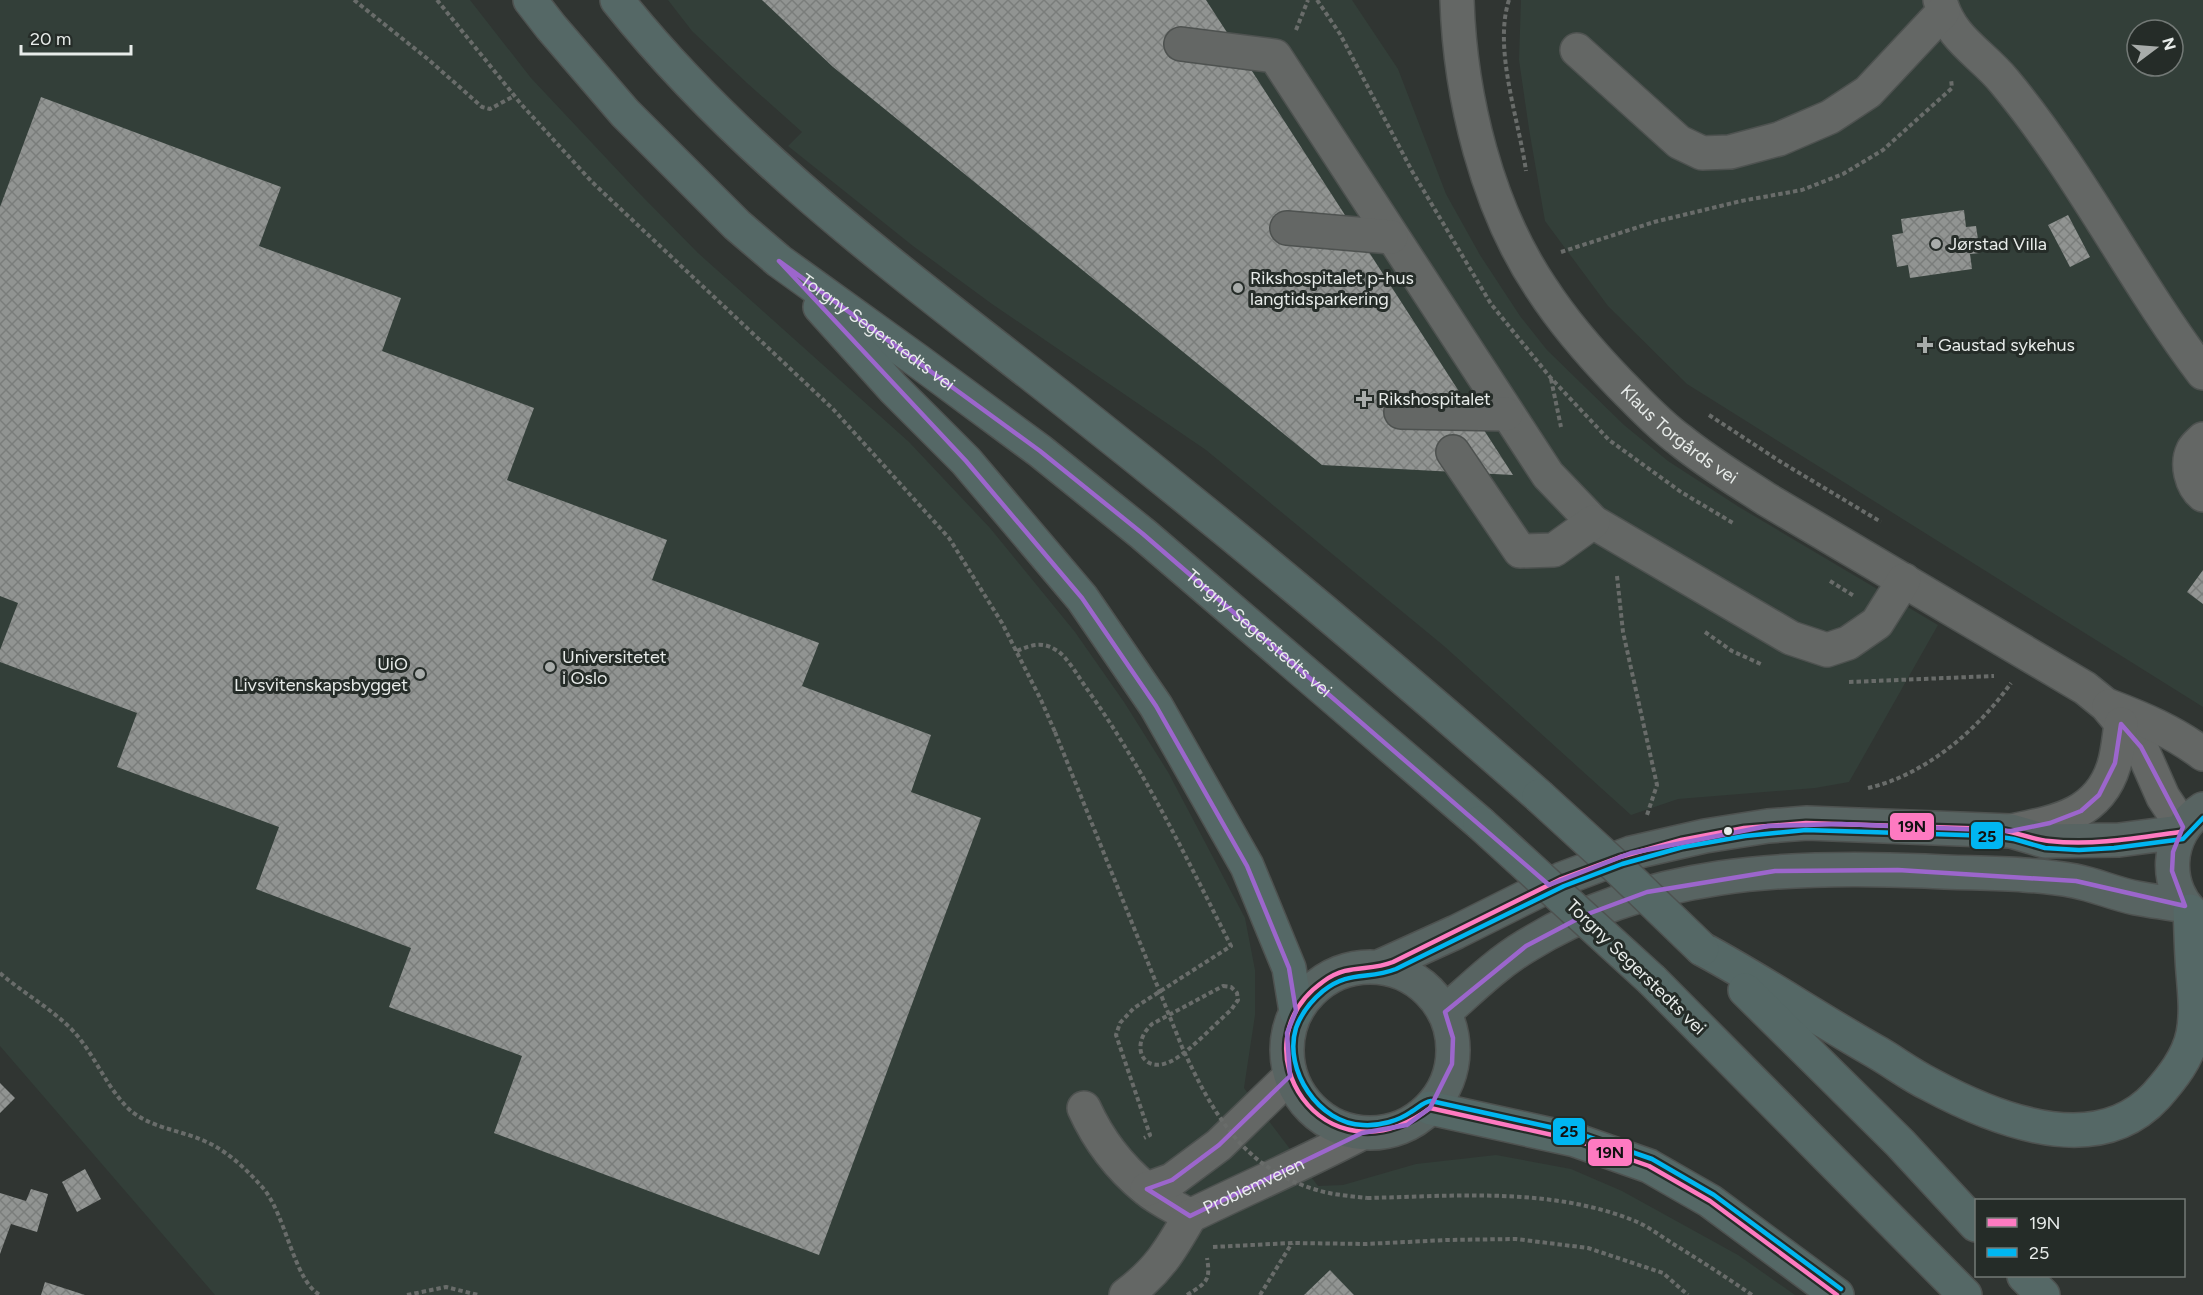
<svg xmlns="http://www.w3.org/2000/svg" width="2203" height="1295" font-family="Figtree,sans-serif">
	<style>
		.built { fill: #333f39; fill-rule: evenodd }
		.building { fill: url(#building-cross-hatch) }
		.lines { fill: none; stroke-linecap: round; stroke-linejoin: round }
		.minor-casing { stroke: #4e5250; stroke-width: 36 }
		.major-casing { stroke: #4e5250; stroke-width: 36 }
		.highway-casing { stroke: #4e5250; stroke-width: 36 }
		.path { stroke: #696c6a; stroke-width: 4; stroke-dasharray: 4.5 3; stroke-linecap: butt }
		.minor { stroke: #646765; stroke-width: 33 }
		.major { stroke: #586462; stroke-width: 33 }
		.highway { stroke: #556866; stroke-width: 33 }
		.highway-bridge-casing { stroke: #4e5250; stroke-width: 36; stroke-linecap: butt }
		.path-bridge { stroke: #696c6a; stroke-width: 4; stroke-dasharray: 4.5 3; stroke-linecap: butt }
		.highway-bridge { stroke: #556866; stroke-width: 33 }
		.bus-1-casing { stroke: #252c28; stroke-width: 9 }
		.bus-2-casing { stroke: #252c28; stroke-width: 9 }
		.bus-1 { stroke: #fe7ac1; stroke-width: 4.5 }
		.bus-2 { stroke: #00b6f1; stroke-width: 4.5 }
		.marked { fill: none; stroke: #9c66cc; stroke-width: 4.5; stroke-linejoin: round }
		.poi-dot { fill: #a8acaa; stroke: #252c28; stroke-width: 2 }
		.bus-dot { fill: #e8ecea; stroke: #252c28; stroke-width: 2 }
		.labels { text-anchor: middle; dominant-baseline: central; stroke-width: 6; stroke-linejoin: round; paint-order: stroke }
		.poi-label { font-size: 18px; fill: #e8ecea; stroke: #252c28; text-anchor: start }
		.street-label { font-size: 18px; fill: #e8ecea; stroke: #252c28 }
		.line-badge { stroke: #252c28; stroke-width: 2 }
		.pale-badge-label { font-size: 16px; text-anchor: middle; font-weight: bold; fill: #111 }
	</style>
	<defs>
		<pattern id="building-cross-hatch" width="8" height="8" patternUnits="userSpaceOnUse" patternTransform="scale(1.5)"><rect width="8" height="8" fill="#919492"/><path d="M0 0l8 8M0 8l8-8" fill="none" stroke="#7a7d7b"/></pattern>
	</defs>
	<rect width="100%" height="100%" fill="#303532"/>
	<!-- built -->
	<path class="built" d="M0,0H470L531,78L638,192L698,253L909,442L990,528L1075,632L1124,702L1168,772L1245,918L1255,970V1015L1244,1088L1318,1186L1343,1185L1416,1164L1496,1155L1571,1169L1622,1191L1738,1255L1795,1295H215L0,1046Z
		M668,0H1352L1398,69L1446,194L1480,255L1520,316L1547,350L1624,425L1668,461L1739,507L1938,625L1849,782L1815,788L1678,799L1631,815L1444,646L1206,450L992,304L913,246L788,146L802,132L747,83L692,31Z
		M1521,0H2203V707L1687,384L1608,306L1545,221L1529,129L1519,60ZM2137,30H2173V66H2137Z"/>
	<!-- building -->
	<path class="building" d="M762,0H1206L1513,475L1322,465L833,67Z
		M41,97L281,187L259,246L401,298L382,351L534,408L507,480L667,540L652,580L819,643L802,686L931,735L911,792L981,818L819,1255L494,1133L522,1056L389,1007L411,948L256,889L279,827L117,767L137,713L0,662V650L18,603L0,596V207Z
		M1964,210L1966,227L1976,226L1980,253L1970,254L1972,269L1910,278L1908,265L1897,267L1892,235L1903,233L1901,219Z
		M2068,215L2090,257L2070,267L2048,225Z
		M2203,570V604L2187,592Z
		M0,1083L15,1098L0,1113Z
		M85,1169L101,1199L77,1212L62,1182Z
		M31,1189L48,1194L37,1232L11,1224L0,1254V1193L26,1201Z
		M1330,1270L1354,1295H1304Z
		M45,1282L85,1295H41Z"/>
	<g class="lines">
		<!-- minor casing -->
		<g class="minor-casing">
			<g id="minor">
				<path id="s1" d="M1457,0C1460,97 1487,208 1542,289C1564,323 1592,355 1620,384C1639,403 1658,424 1680,440C1707,462 1737,480 1766,499L2085,688L2106,705L2141,747L2163,797L2183,827"/>
				<path d="M1940,0C1950,39 1981,53 2004,81C2080,172 2132,279 2203,373"/>
				<path d="M1181,44L1275,56L1548,475L1593,522L1791,638L1827,650L1848,643L1877,623L1904,580"/>
				<path d="M1577,50L1679,142L1702,153L1730,152L1779,139L1830,117L1868,92L1943,12"/>
				<path d="M1287,228L1391,237"/>
				<path d="M1401,412L1506,414"/>
				<path d="M2203,439C2200,442 2195,446 2193,450C2186,464 2191,485 2203,495"/>
				<path d="M1453,452L1520,551L1554,550L1593,522"/>
				<path d="M2109,706C2143,719 2174,732 2203,754"/>
				<path d="M2011,831C2056,822 2099,815 2114,765C2118,752 2119,737 2121,724"/>
				<path id="s2" d="M1084,1108C1098,1139 1119,1167 1146,1189C1159,1200 1175,1207 1190,1216C1247,1188 1305,1163 1362,1133"/>
				<path d="M1147,1189L1172,1180L1219,1145L1290,1076"/>
				<path d="M1126,1295C1158,1271 1170,1251 1190,1216"/>
			</g>
		</g>
		<!-- major casing -->
		<g class="major-casing">
			<path id="major" d="M2197,917C2162,889 2165,833 2203,809
				M1381,966L1456,932L1562,879L1631,853L1705,836L1768,826L1807,823L2011,831L2045,841L2119,840L2180,832
				M1287 1050a83 83 0 1 1 166 0a83 83 0 1 1-166 0Z
				M1445,1012C1471,989 1496,964 1526,946C1646,871 1788,865 1925,871C1975,874 2026,872 2075,881C2096,885 2115,894 2136,898C2152,901 2169,903 2185,906"/>
		</g>
		<!-- highway casing -->
		<g class="highway-casing">
			<g id="highway">
				<path id="s3" d="M530,0L551,27L625,113L737,225L779,261L918,361L1040,451L1143,534L1480,823"/>
				<path d="M617,0C746,162 917,283 1078,411C1235,535 1389,664 1539,796"/>
				<path d="M820,307L893,388L966,461L1082,598L1156,706L1247,866L1289,968L1296,1011"/>
				<path d="M1702,949C1762,981 1819,1020 1878,1053C1895,1063 1911,1075 1929,1084C1994,1119 2096,1161 2156,1096C2172,1078 2188,1058 2193,1034C2198,1008 2193,982 2192,957C2191,942 2191,927 2190,911"/>
				<path d="M1652,980L1965,1295"/>
				<path d="M1745,990L1900,1143L1976,1225"/>
				<path d="M1430,1108L1575,1140L1649,1166L1710,1201L1837,1295"/>
				<path d="M2024,1276L2043,1295"/>
			</g>
		</g>
		<!-- path -->
		<path class="path" d="M354,0L429,60L482,107L490,109L514,96
			M437,0L521,104L592,182L833,409L949,538L1002,623L1041,700L1055,732
			M1317,0L1340,34L1412,171L1491,304L1550,377L1609,440L1681,492L1733,523
			M1509,0C1493,49 1519,120 1526,171
			M1296,30L1308,0
			M1561,252L1654,222L1741,201L1802,190L1843,174L1883,150L1952,88L1951,79
			M1551,379L1561,427
			M1709,415L1781,462L1881,522
			M1617,576L1623,632L1657,785L1647,815
			M1830,581L1854,596
			M1705,632L1732,651L1763,665
			M1017,651C1031,645 1042,641 1056,650C1067,656 1079,678 1087,689C1144,769 1187,859 1231,946L1134,1008L1120,1023L1116,1035L1150,1135L1144,1138
			M1849,682L1994,676
			M1868,788C1925,775 1978,730 2011,683
			M0,973C24,994 53,1009 75,1033C96,1057 107,1089 131,1111C152,1128 179,1130 202,1140C227,1150 246,1169 263,1188C286,1215 294,1281 320,1295
			M1223,986L1231,987L1237,993L1238,1000L1231,1010C1215,1024 1192,1049 1175,1059C1144,1078 1128,1046 1152,1024Z
			M1367,1198C1456,1196 1551,1187 1635,1221C1649,1227 1662,1237 1675,1245C1701,1261 1726,1277 1752,1295
			M1213,1247L1292,1243L1365,1244L1446,1240L1516,1239L1588,1248L1663,1273L1688,1295
			M407,1295L446,1287L478,1295
			M1187,1295C1206,1283 1211,1281 1207,1258
			M1260,1295L1292,1243"/>
		<!-- minor -->
		<use href="#minor" class="minor"/>
		<!-- major -->
		<use href="#major" class="major"/>
		<!-- highway -->
		<use href="#highway" class="highway"/>
		<!-- highway-bridge casing -->
		<g class="highway-bridge-casing">
			<path id="highway-bridge" d="M1539,796L1621,871L1702,949
				M1480,823L1652,980"/>
		</g>
		<!-- path-bridge -->
		<path class="path-bridge" d="M1055,732L1182,1047C1212,1112 1243,1169 1317,1190C1333,1195 1351,1196 1367,1198"/>
		<!-- highway-bridge -->
		<use href="#highway-bridge" class="highway-bridge"/>
		<!-- bus-1 casing -->
		<g class="bus-1-casing">
			<path id="bus-1" d="M1837,1295L1710,1201L1649,1166L1575,1140L1430,1108C1324,1188 1232,1045 1324,981C1349,963 1368,972 1393,962L1561,879L1620,857L1681,840L1744,828L1806,823L1994,829C2014,831 2030,839 2049,841C2093,846 2137,838 2180,832"/>
		</g>
		<!-- bus-2 casing -->
		<g class="bus-2-casing">
			<path id="bus-2" d="M1841,1289L1714,1195L1652,1159L1577,1133L1431,1101C1423,1102 1418,1108 1411,1112C1398,1121 1380,1126 1363,1125C1319,1124 1283,1070 1296,1028C1301,1014 1311,1001 1323,991C1349,970 1368,980 1396,969L1564,886L1622,864L1683,847L1745,836L1806,830L1994,836L2014,839L2045,848L2079,850L2114,848L2183,839L2203,818"/>
		</g>
		<!-- bus-1 -->
		<use href="#bus-1" class="bus-1"/>
		<!-- bus-2 -->
		<use href="#bus-2" class="bus-2"/>
	</g>
	<!-- marked area -->
	<path class="marked" d="M779,261L1040,451L1143,534L1549,885L1631,853L1768,826L1841,824L2011,831L2050,823L2081,811L2099,795L2115,763L2121,724L2141,747L2183,827L2173,852L2172,871L2185,906L2076,881L1898,870L1775,871L1647,892L1585,915L1526,946L1445,1012L1453,1038L1452,1064L1430,1108L1407,1125L1362,1133L1190,1216L1147,1189L1172,1180L1219,1145L1290,1076L1287,1033L1296,1011L1289,968L1247,866L1156,706L1082,598L966,461Z"/>
	<!-- markers -->
	<g class="poi-dot">
		<circle cx="1936" cy="244" r="6"/>
		<circle cx="1238" cy="288" r="6"/>
		<path d="M1922 336h6v6h6v6h-6v6h-6v-6h-6v-6h6z"/>
		<path d="M1361 390h6v6h6v6h-6v6h-6v-6h-6v-6h6z"/>
		<circle cx="550" cy="667" r="6"/>
		<circle cx="420" cy="674" r="6"/>
	</g>
	<circle class="bus-dot" cx="1728" cy="831" r="5"/>
	<g class="labels">
		<!-- poi labels -->
		<g class="poi-label">
			<text x="1948" y="244">Jørstad Villa</text>
			<text x="1250" y="278">Rikshospitalet p-hus<tspan x="1250" dy="21">langtidsparkering</tspan></text>
			<text x="1938" y="345">Gaustad sykehus</text>
			<text x="1378" y="399">Rikshospitalet</text>
			<text x="562" y="657">Universitetet<tspan x="562" dy="21">i Oslo</tspan></text>
			<text x="408" y="664" text-anchor="end">UiO<tspan x="408" dy="21">Livsvitenskapsbygget</tspan></text>
		</g>
		<!-- street labels -->
		<g class="street-label">
			<text stroke="none"><textPath href="#s3" startOffset="483">Torgny Segerstedts vei</textPath></text>
			<text stroke="none"><textPath href="#s1" startOffset="506">Klaus Torgårds vei</textPath></text>
			<text stroke="none"><textPath href="#s3" startOffset="969">Torgny Segerstedts vei</textPath></text>
			<text transform="translate(1636 967) rotate(44)">Torgny Segerstedts vei</text>
			<text stroke="none"><textPath href="#s2" startOffset="225">Problemveien</textPath></text>
		</g>
	</g>
	<g class="line-badge">
		<rect x="1889" y="812" width="46" height="29" rx="6" fill="#fe7ac1"/>
		<rect x="1970" y="821" width="34" height="29" rx="6" fill="#00b6f1"/>
		<rect x="1552" y="1117" width="34" height="29" rx="6" fill="#00b6f1"/>
		<rect x="1587" y="1138" width="46" height="29" rx="6" fill="#fe7ac1"/>
	</g>
	<g class="pale-badge-label">
		<text x="1912" y="832">19N</text>
		<text x="1987" y="842">25</text>
		<text x="1569" y="1137">25</text>
		<text x="1610" y="1158">19N</text>
	</g>
	<!-- legend -->
	<rect x="1975" y="1199" width="210" height="78" fill="#252c28" stroke="#737976" stroke-width="1.5"/>
	<rect x="1987" y="1218" width="30" height="9" fill="#fe7ac1" stroke="#737976" stroke-width="1.5"/>
	<text x="2029" y="1229" font-size="18" fill="#e8ecea">19N</text>
	<rect x="1987" y="1248" width="30" height="9" fill="#00b6f1" stroke="#737976" stroke-width="1.5"/>
	<text x="2029" y="1259" font-size="18" fill="#e8ecea">25</text>
	<!-- north arrow -->
	<g transform="translate(2155 48) rotate(74)"><circle r="28" fill="#252c28" stroke="#737976" stroke-width="1.5"/>
	<path d="M0-4.5L10 22L0 15L-10 22Z" fill="#a8acaa"/>
	<text y="-9" font-size="16" font-weight="bold" text-anchor="middle" fill="#e8ecea">N</text>
	</g>
	<!-- scale -->
	<path d="M21 45v9h110v-9" fill="none" stroke="#e8ecea" stroke-width="3"/>
	<text x="30" y="45" font-size="18" fill="#e8ecea" stroke="#252c28" stroke-width="4.5" paint-order="stroke">20 m</text>
</svg>
